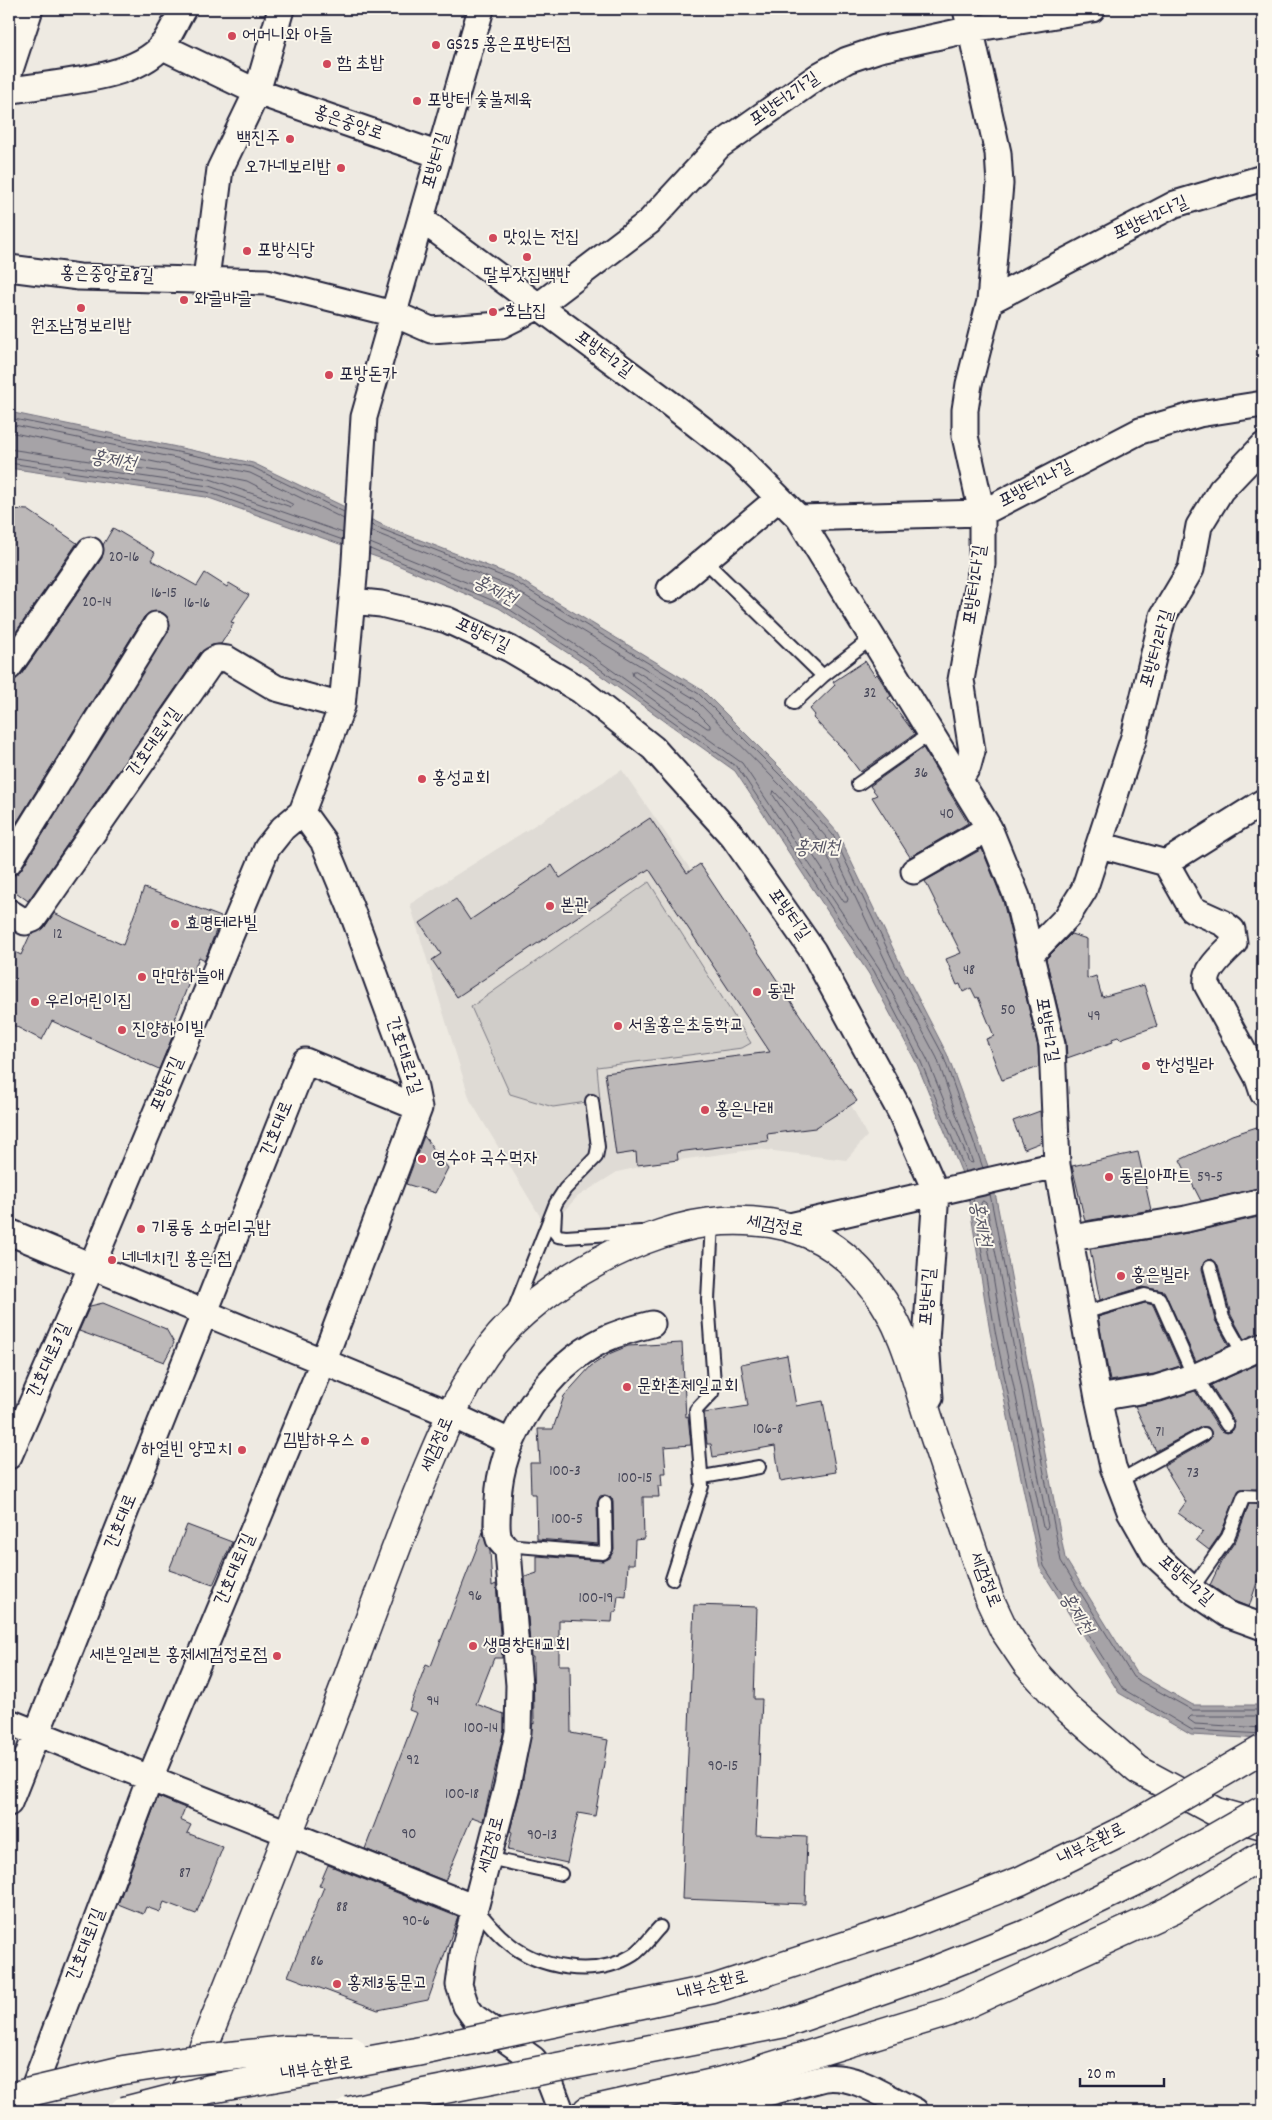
<svg xmlns="http://www.w3.org/2000/svg" width="1272" height="2120" font-family="Dekko,'Poor Story',sans-serif">
	<style>
		.built { fill: #dfdbd5 }
		.green { fill: #d0cdc9; stroke: #797882 }
		.water { fill: #a6a3a7; stroke: #716f7c }
		.lines { fill: none; stroke-linecap: round; stroke-linejoin: round }
		.shore { stroke: #575666; stroke-width: 1 }
		.building { fill: #bcb8b8; stroke: #22223b }
		.lane-casing { stroke: #22223b; stroke-width: 16 }
		.street-casing { stroke: #22223b; stroke-width: 29 }
		.primary-casing { stroke: #22223b; stroke-width: 31 }
		.highway-casing { stroke: #22223b; stroke-width: 31 }
		.lane { stroke: #fbf7ec; stroke-width: 12 }
		.street { stroke: #fbf7ec; stroke-width: 25 }
		.primary { stroke: #fbf7ec; stroke-width: 28 }
		.highway { stroke: #fbf7ec; stroke-width: 28 }
		.highway-bridge-casing { stroke: #22223b; stroke-width: 31; stroke-linecap: butt }
		.highway-bridge { stroke: #fbf7ec; stroke-width: 28 }
		.poi-dot { fill: #d1495b; stroke: #fbf7ec; stroke-width: 2 }
		.labels { text-anchor: middle; dominant-baseline: central; stroke-width: 4; stroke-linejoin: round; paint-order: stroke }
		.number-label { font-size: 15px; fill: #48485a }
		.poi-label { font-size: 18px; fill: #22223b; stroke: #fbf7ec; text-anchor: start }
		.street-label { font-size: 18px; fill: #22223b; stroke: #fbf7ec }
		.water-label { font-size: 19px; font-style: italic; fill: #575666; stroke: #fbf7ec }
	</style>
	<rect width="100%" height="100%" fill="#eeeae2"/>
	<filter id="ink" filterUnits="userSpaceOnUse"><feTurbulence type="fractalNoise" baseFrequency=".02" numOctaves="2"/><feDisplacementMap in="SourceGraphic" scale="10" xChannelSelector="R" yChannelSelector="G"/><feConvolveMatrix kernelMatrix="1 2 1 2 8 2 1 2 1" color-interpolation-filters="sRGB"/></filter>
	<g filter="url(#ink)">
		<!-- built -->
		<path class="built" d="M622,770L846,1095L867,1136L846,1160L758,1149L658,1163L617,1172L577,1197L562,1213L541,1218L470,1100L410,904Z"/>
		<!-- green -->
		<path class="green" d="M649,882L751,1043L742,1048L597,1067L600,1100L553,1107L510,1094L471,1007Z"/>
		<!-- water -->
		<path class="water" d="M9,412L253,463L389,528L514,576L702,690L792,780L837,832L900,963L947,1054L992,1177L1065,1558L1136,1673L1193,1705H1263V1739L1191,1735L1119,1693L1040,1568L990,1332L966,1183L917,1064L869,974L735,771L586,665L499,608L388,561L206,497L9,468Z"/>
		<g class="lines">
			<!-- shore -->
			<path class="shore" d="M9,418L252,467L344,512
				M9,424L250,473L344,519
				M9,432L247,481L294,505L291,507L210,479L9,449
				M9,457L209,486L343,533
				M9,463L207,492L343,540
				M371,525L512,580L699,694L788,783L833,835L895,965L943,1055L983,1168
				M370,543L505,598L592,656L742,763L879,968L927,1059L969,1162L973,1163L937,1058L889,968L827,838L783,788L695,699L509,586L371,531
				M370,549L501,604L589,661L738,768L874,971L921,1062L966,1172
				M636,671L690,705L710,725V728H707L633,676L632,672Z
				M774,791L821,842L848,899L847,902H844L773,795Z
				M990,1194L1061,1561L1133,1677L1192,1710H1263
				M973,1198L995,1331L1044,1566L1123,1689L1192,1730L1263,1734
				M983,1201L986,1203L1048,1526L1046,1529L1043,1527L1002,1330L981,1204Z
				M1263,1716H1191L1188,1719L1195,1724L1263,1728"/>
		</g>
		<!-- building -->
		<path class="building" d="M9,509L28,510L77,543L9,642Z
			M113,528L155,553L151,560L197,586L205,573L227,587L229,583L249,595L231,622L234,623L221,644L212,645L200,653L28,901L9,887V876L16,874L21,870L170,626L168,618L163,613L150,612L144,617L9,835V681L21,675L102,558L103,545Z
			M865,661L875,676L877,674L891,696L888,698L915,734L860,772L843,749L813,718L815,715L810,709L835,685L833,682Z
			M923,748L968,823L910,857L872,797L877,795L870,786Z
			M650,818L687,873L700,864L857,1101L815,1128L767,1134L768,1141L677,1152L678,1160L637,1165L636,1152L616,1155L605,1073L770,1052L649,869L457,997L432,960L441,954L420,923L456,899L470,920L552,865L560,878Z
			M982,849L1003,901L1038,1047L1039,1067L1002,1080L986,1039L994,1036L978,997L976,998L971,988L963,992L960,984L957,985L946,959L961,953L925,881Z
			M144,888L221,917L205,960L199,957L171,1029L175,1030L159,1069L52,1021L42,1040L9,1023V949L21,955L30,935L44,928L54,913L123,945Z
			M1071,934L1087,939V979L1096,976L1102,997L1144,985L1157,1026L1120,1039L1118,1037L1112,1039L1113,1042L1067,1058L1066,1042L1046,959Z
			M1040,1111L1042,1142L1024,1149L1013,1121Z
			M1263,1125V1187L1201,1201L1180,1160L1232,1135Z
			M424,1136L448,1168L435,1193L406,1184Z
			M1138,1152L1151,1210L1085,1221L1072,1166Z
			M1263,1216V1332L1244,1339L1231,1315L1218,1265L1212,1259L1204,1262L1202,1269L1215,1320L1229,1346L1196,1361L1164,1291L1143,1287L1100,1300L1090,1249L1188,1233Z
			M103,1303L166,1329L174,1343L164,1362L79,1331L90,1306Z
			M1145,1303L1153,1305L1180,1366L1154,1374L1110,1381L1098,1317Z
			M682,1343L686,1417L688,1416L691,1445L664,1447L666,1473H661L662,1486H658L659,1497H643L644,1539L635,1540L634,1564H628L626,1597L618,1596L616,1612H613L612,1622L559,1620V1665H570L571,1733L608,1740L595,1816L578,1813L567,1863L508,1850L512,1832L510,1831L521,1789L533,1723L534,1724L533,1657H531L525,1577L537,1573V1556L603,1561L610,1558L614,1549L613,1502L612,1498L605,1495L600,1496L597,1503L598,1544L537,1539L536,1494H531L530,1463H540L538,1429H553L564,1396L591,1366L611,1353L628,1346Z
			M787,1355L796,1406L823,1401L836,1472L780,1481L775,1446L713,1457L711,1444H707L704,1413L748,1406L741,1364Z
			M1263,1362V1489L1239,1490L1221,1533L1209,1550L1196,1540L1203,1531L1178,1513L1186,1502L1164,1466L1208,1441L1211,1438V1431L1208,1427H1201L1156,1451L1135,1406L1161,1402L1195,1391L1220,1430L1227,1433L1231,1432L1234,1428V1421L1211,1385Z
			M1249,1504L1263,1505V1564L1249,1607L1234,1601L1210,1585L1221,1562L1236,1540Z
			M187,1525L232,1542L213,1585L169,1570Z
			M483,1532L490,1551L492,1586L496,1584L502,1658H494L476,1704L504,1714V1730L483,1821L472,1817L445,1881L365,1849L417,1713L409,1710L426,1664L431,1666Z
			M694,1605L757,1607L754,1699H762L756,1835L807,1837L805,1904L682,1899Z
			M158,1797L185,1808L180,1820L191,1825L187,1833L223,1847L196,1914L164,1902L160,1912L146,1907L143,1914L118,1904Z
			M328,1865L458,1917L428,2000L378,2010L288,1976L324,1887L319,1886Z"/>
		<g class="lines">
			<!-- lane casing -->
			<g class="lane-casing">
				<path id="lane" d="M704,560L823,676
					M794,703L823,676L873,637
					M858,784L931,733
					M555,1213L554,1231L558,1236L566,1237L641,1232
					M1210,1267L1223,1318L1244,1355
					M1083,1313L1145,1295L1159,1298L1190,1368L1227,1425
					M512,1315L556,1203L565,1189L596,1157L598,1147L592,1101
					M703,1477L759,1467
					M1119,1481L1204,1434
					M505,1545L603,1553L606,1549L605,1503
					M672,1579L702,1486L696,1410L712,1393L714,1383L708,1300L712,1222
					M1191,1590L1228,1537L1244,1496L1263,1497
					M488,1858L561,1874
					M475,1908C485,1918 493,1930 504,1939C536,1969 595,1979 633,1955C644,1948 651,1936 660,1927"/>
			</g>
			<!-- street casing -->
			<g class="street-casing">
				<path id="street" d="M161,46L257,92L439,155
					M9,73L30,9
					M9,91C51,82 133,81 162,46C170,35 176,21 183,9
					M421,219L669,403L738,457L799,518L989,828L1017,897L1052,1045L1057,1165L1098,1398L1113,1467L1130,1511L1155,1555L1196,1593L1227,1614L1263,1627
					M9,268L79,277L267,282L394,314L431,330L501,325L537,307L649,222L719,146L820,75L847,60L880,49L972,29L1092,9
					M206,279L220,169L257,92L281,9
					M990,301L1175,204L1263,178
					M799,518L982,513L1140,431L1199,414L1263,404
					M670,589L779,498
					M352,601L381,604L447,620L510,649L580,690L653,748L734,838L813,951L900,1111L936,1192L926,1341L930,1398
					M9,667L90,550
					M960,779L968,766L972,751L961,680L982,564V513L965,436V410L969,384L990,301L1000,184L998,153L966,9
					M1100,845L1166,863L1192,909L1223,923L1232,930L1234,943C1224,954 1204,969 1207,985L1258,1078L1263,1093
					M9,862L156,625
					M1166,863L1263,802
					M914,871L989,828
					M9,912L25,922L33,919L212,661L218,658L227,659L276,688L342,706
					M1031,954L1067,917L1084,890L1134,737L1163,616L1191,569L1199,526L1221,490L1263,446
					M790,1226L1057,1165
					M9,1232L450,1414L510,1442
					M1071,1238L1186,1219L1263,1201
					M1098,1398L1157,1388L1199,1375L1263,1346
					M9,1456L92,1265L267,848L283,828L302,812L342,706L354,577L364,417L481,9
					M9,1722L475,1908
					M9,1803L305,1061L419,1108
					M25,2111L150,1778L323,1362L419,1108L413,1078L350,906L323,841L302,812
					M561,2111L548,2077L533,2059L474,2017L466,2006L459,1985L463,1954L507,1786L518,1732L519,1685L508,1551C506,1546 501,1543 499,1539C495,1528 498,1512 498,1501C500,1437 547,1367 605,1339C620,1332 636,1328 652,1324
					M698,2111L825,2078C856,2074 887,2098 915,2111"/>
			</g>
			<!-- primary casing -->
			<g class="primary-casing">
				<path id="primary" d="M178,2111C239,1959 300,1807 357,1653C381,1590 403,1527 429,1465C447,1423 465,1380 493,1344C540,1285 647,1225 723,1221C789,1218 836,1236 876,1291C904,1327 914,1374 928,1417C948,1478 969,1539 990,1600L1004,1630L1027,1664L1067,1708L1138,1770L1216,1812L1263,1825"/>
			</g>
			<!-- highway casing -->
			<g class="highway-casing">
				<path id="highway" d="M900,1928L1020,1881L1130,1827
					M918,1977L1024,1935L1153,1873
					M587,2111L727,2080L949,2012L1173,1909L1263,1855"/>
			</g>
			<!-- lane -->
			<use href="#lane" class="lane"/>
			<!-- street -->
			<use href="#street" class="street"/>
			<!-- primary -->
			<use href="#primary" class="primary"/>
			<!-- highway -->
			<use href="#highway" class="highway"/>
			<!-- highway-bridge casing -->
			<g class="highway-bridge-casing">
				<path id="highway-bridge" d="M1130,1827L1263,1749
					M1153,1873L1263,1810
					M9,2097L123,2070L182,2061L286,2050L352,2051
					M124,2111L210,2089L416,2052L713,1989L900,1928
					M349,2111L424,2093L785,2023L918,1977"/>
			</g>
			<!-- highway-bridge -->
			<use href="#highway-bridge" class="highway-bridge"/>
		</g>
	</g>
	<!-- markers -->
	<g class="poi-dot">
		<circle cx="232" cy="36" r="5"/>
		<circle cx="436" cy="45" r="5"/>
		<circle cx="327" cy="64" r="5"/>
		<circle cx="417" cy="101" r="5"/>
		<circle cx="290" cy="139" r="5"/>
		<circle cx="341" cy="168" r="5"/>
		<circle cx="493" cy="238" r="5"/>
		<circle cx="247" cy="251" r="5"/>
		<circle cx="527" cy="257" r="5"/>
		<circle cx="184" cy="300" r="5"/>
		<circle cx="81" cy="308" r="5"/>
		<circle cx="493" cy="312" r="5"/>
		<circle cx="329" cy="375" r="5"/>
		<circle cx="422" cy="779" r="5"/>
		<circle cx="550" cy="906" r="5"/>
		<circle cx="175" cy="924" r="5"/>
		<circle cx="142" cy="977" r="5"/>
		<circle cx="757" cy="992" r="5"/>
		<circle cx="35" cy="1002" r="5"/>
		<circle cx="618" cy="1026" r="5"/>
		<circle cx="122" cy="1030" r="5"/>
		<circle cx="1146" cy="1066" r="5"/>
		<circle cx="705" cy="1110" r="5"/>
		<circle cx="422" cy="1159" r="5"/>
		<circle cx="1109" cy="1177" r="5"/>
		<circle cx="141" cy="1229" r="5"/>
		<circle cx="112" cy="1260" r="5"/>
		<circle cx="1121" cy="1276" r="5"/>
		<circle cx="627" cy="1387" r="5"/>
		<circle cx="365" cy="1441" r="5"/>
		<circle cx="242" cy="1450" r="5"/>
		<circle cx="473" cy="1646" r="5"/>
		<circle cx="277" cy="1656" r="5"/>
		<circle cx="337" cy="1984" r="5"/>
	</g>
	<g class="labels">
		<!-- number labels -->
		<g class="number-label">
			<text x="124" y="558">20-16</text>
			<text x="164" y="594">16-15</text>
			<text x="97" y="603">20-14</text>
			<text x="197" y="604">16-16</text>
			<text x="870" y="694">32</text>
			<text x="921" y="774">36</text>
			<text x="947" y="815">40</text>
			<text x="58" y="935">12</text>
			<text x="969" y="971">48</text>
			<text x="1008" y="1011">50</text>
			<text x="1094" y="1017">49</text>
			<text x="1210" y="1178">59-5</text>
			<text x="768" y="1430">106-8</text>
			<text x="1160" y="1433">71</text>
			<text x="565" y="1472">100-3</text>
			<text x="1193" y="1474">73</text>
			<text x="635" y="1479">100-15</text>
			<text x="567" y="1520">100-5</text>
			<text x="475" y="1597">96</text>
			<text x="596" y="1599">100-19</text>
			<text x="433" y="1702">94</text>
			<text x="481" y="1729">100-14</text>
			<text x="413" y="1761">92</text>
			<text x="723" y="1767">90-15</text>
			<text x="462" y="1795">100-18</text>
			<text x="409" y="1835">90</text>
			<text x="542" y="1836">90-13</text>
			<text x="185" y="1874">87</text>
			<text x="342" y="1908">88</text>
			<text x="416" y="1922">90-6</text>
			<text x="317" y="1962">86</text>
		</g>
		<!-- poi labels -->
		<g class="poi-label">
			<text x="242" y="36">어머니와 아들</text>
			<text x="446" y="45">GS25 홍은포방터점</text>
			<text x="337" y="64">함 초밥</text>
			<text x="427" y="101">포방터 숯불제육</text>
			<text x="280" y="139" text-anchor="end">백진주</text>
			<text x="331" y="168" text-anchor="end">오가네보리밥</text>
			<text x="503" y="238">맛있는 전집</text>
			<text x="257" y="251">포방식당</text>
			<text x="527" y="276" text-anchor="middle">딸부잣집백반</text>
			<text x="194" y="300">와글바글</text>
			<text x="503" y="312">호남집</text>
			<text x="81" y="327" text-anchor="middle">원조남경보리밥</text>
			<text x="339" y="375">포방돈카</text>
			<text x="432" y="779">홍성교회</text>
			<text x="560" y="906">본관</text>
			<text x="185" y="924">효명테라빌</text>
			<text x="152" y="977">만만하늘애</text>
			<text x="767" y="992">동관</text>
			<text x="45" y="1002">우리어린이집</text>
			<text x="628" y="1026">서울홍은초등학교</text>
			<text x="132" y="1030">진양하이빌</text>
			<text x="1156" y="1066">한성빌라</text>
			<text x="715" y="1110">홍은나래</text>
			<text x="432" y="1159">영수야 국수먹자</text>
			<text x="1119" y="1177">동림아파트</text>
			<text x="151" y="1229">기룡동 소머리국밥</text>
			<text x="122" y="1260">네네치킨 홍은1점</text>
			<text x="1131" y="1276">홍은빌라</text>
			<text x="637" y="1387">문화촌제일교회</text>
			<text x="355" y="1441" text-anchor="end">김밥하우스</text>
			<text x="232" y="1450" text-anchor="end">하얼빈 양꼬치</text>
			<text x="483" y="1646">생명창대교회</text>
			<text x="267" y="1656" text-anchor="end">세븐일레븐 홍제세검정로점</text>
			<text x="347" y="1984">홍제3동문고</text>
		</g>
		<!-- street labels -->
		<g class="street-label">
			<text transform="translate(785 100) rotate(-35)">포방터2가길</text>
			<text transform="translate(348 124) rotate(19)">홍은중앙로</text>
			<text transform="translate(437 161) rotate(-74)">포방터길</text>
			<text transform="translate(1151 219) rotate(-25)">포방터2다길</text>
			<text transform="translate(107 276) rotate(2)">홍은중앙로8길</text>
			<text transform="translate(603 355) rotate(36)">포방터2길</text>
			<text transform="translate(1036 485) rotate(-28)">포방터2나길</text>
			<text transform="translate(976 585) rotate(-82)">포방터2다길</text>
			<text transform="translate(482 636) rotate(26)">포방터길</text>
			<text transform="translate(1158 649) rotate(-74)">포방터2라길</text>
			<text transform="translate(155 743) rotate(-55)">간호대로4길</text>
			<text transform="translate(788 915) rotate(55)">포방터길</text>
			<text transform="translate(1046 1030) rotate(80)">포방터2길</text>
			<text transform="translate(403 1056) rotate(72)">간호대로2길</text>
			<text transform="translate(168 1085) rotate(-67)">포방터길</text>
			<text transform="translate(278 1129) rotate(-68)">간호대로</text>
			<text transform="translate(775 1227) rotate(10)">세검정로</text>
			<text transform="translate(929 1297) rotate(-86)">포방터길</text>
			<text transform="translate(50 1361) rotate(-66)">간호대로3길</text>
			<text transform="translate(438 1445) rotate(-67)">세검정로</text>
			<text transform="translate(122 1522) rotate(-68)">간호대로</text>
			<text transform="translate(236 1570) rotate(-67)">간호대로1길</text>
			<text transform="translate(984 1580) rotate(69)">세검정로</text>
			<text transform="translate(1185 1581) rotate(41)">포방터2길</text>
			<text transform="translate(492 1845) rotate(-75)">세검정로</text>
			<text transform="translate(1092 1845) rotate(-27)">내부순환로</text>
			<text transform="translate(87 1945) rotate(-69)">간호대로1길</text>
			<text transform="translate(713 1987) rotate(-15)">내부순환로</text>
			<text transform="translate(317 2070) rotate(-10)">내부순환로</text>
		</g>
		<!-- water labels -->
		<g class="water-label">
			<text transform="translate(113 462) rotate(9)">홍제천</text>
			<text transform="translate(494 592) rotate(27)">홍제천</text>
			<text x="817" y="849">홍제천</text>
			<text transform="translate(979 1224) rotate(79)">홍제천</text>
			<text transform="translate(1075 1614) rotate(58)">홍제천</text>
		</g>
	</g>
	<!-- margin -->
	<rect width="1272" height="2120" fill="none" stroke="#fbf7ec" stroke-width="30"/>
	<rect x="15" y="15" width="1242" height="2090" fill="none" stroke="#22223b" stroke-width="2" filter="url(#ink)"/>
	<!-- scale -->
	<path d="M1080 2078v8h84v-8" fill="none" stroke="#22223b" stroke-width="2.5"/>
	<text x="1087" y="2078" font-size="15" fill="#22223b" stroke="#fbf7ec" stroke-width="4" paint-order="stroke">20 m</text>
</svg>
